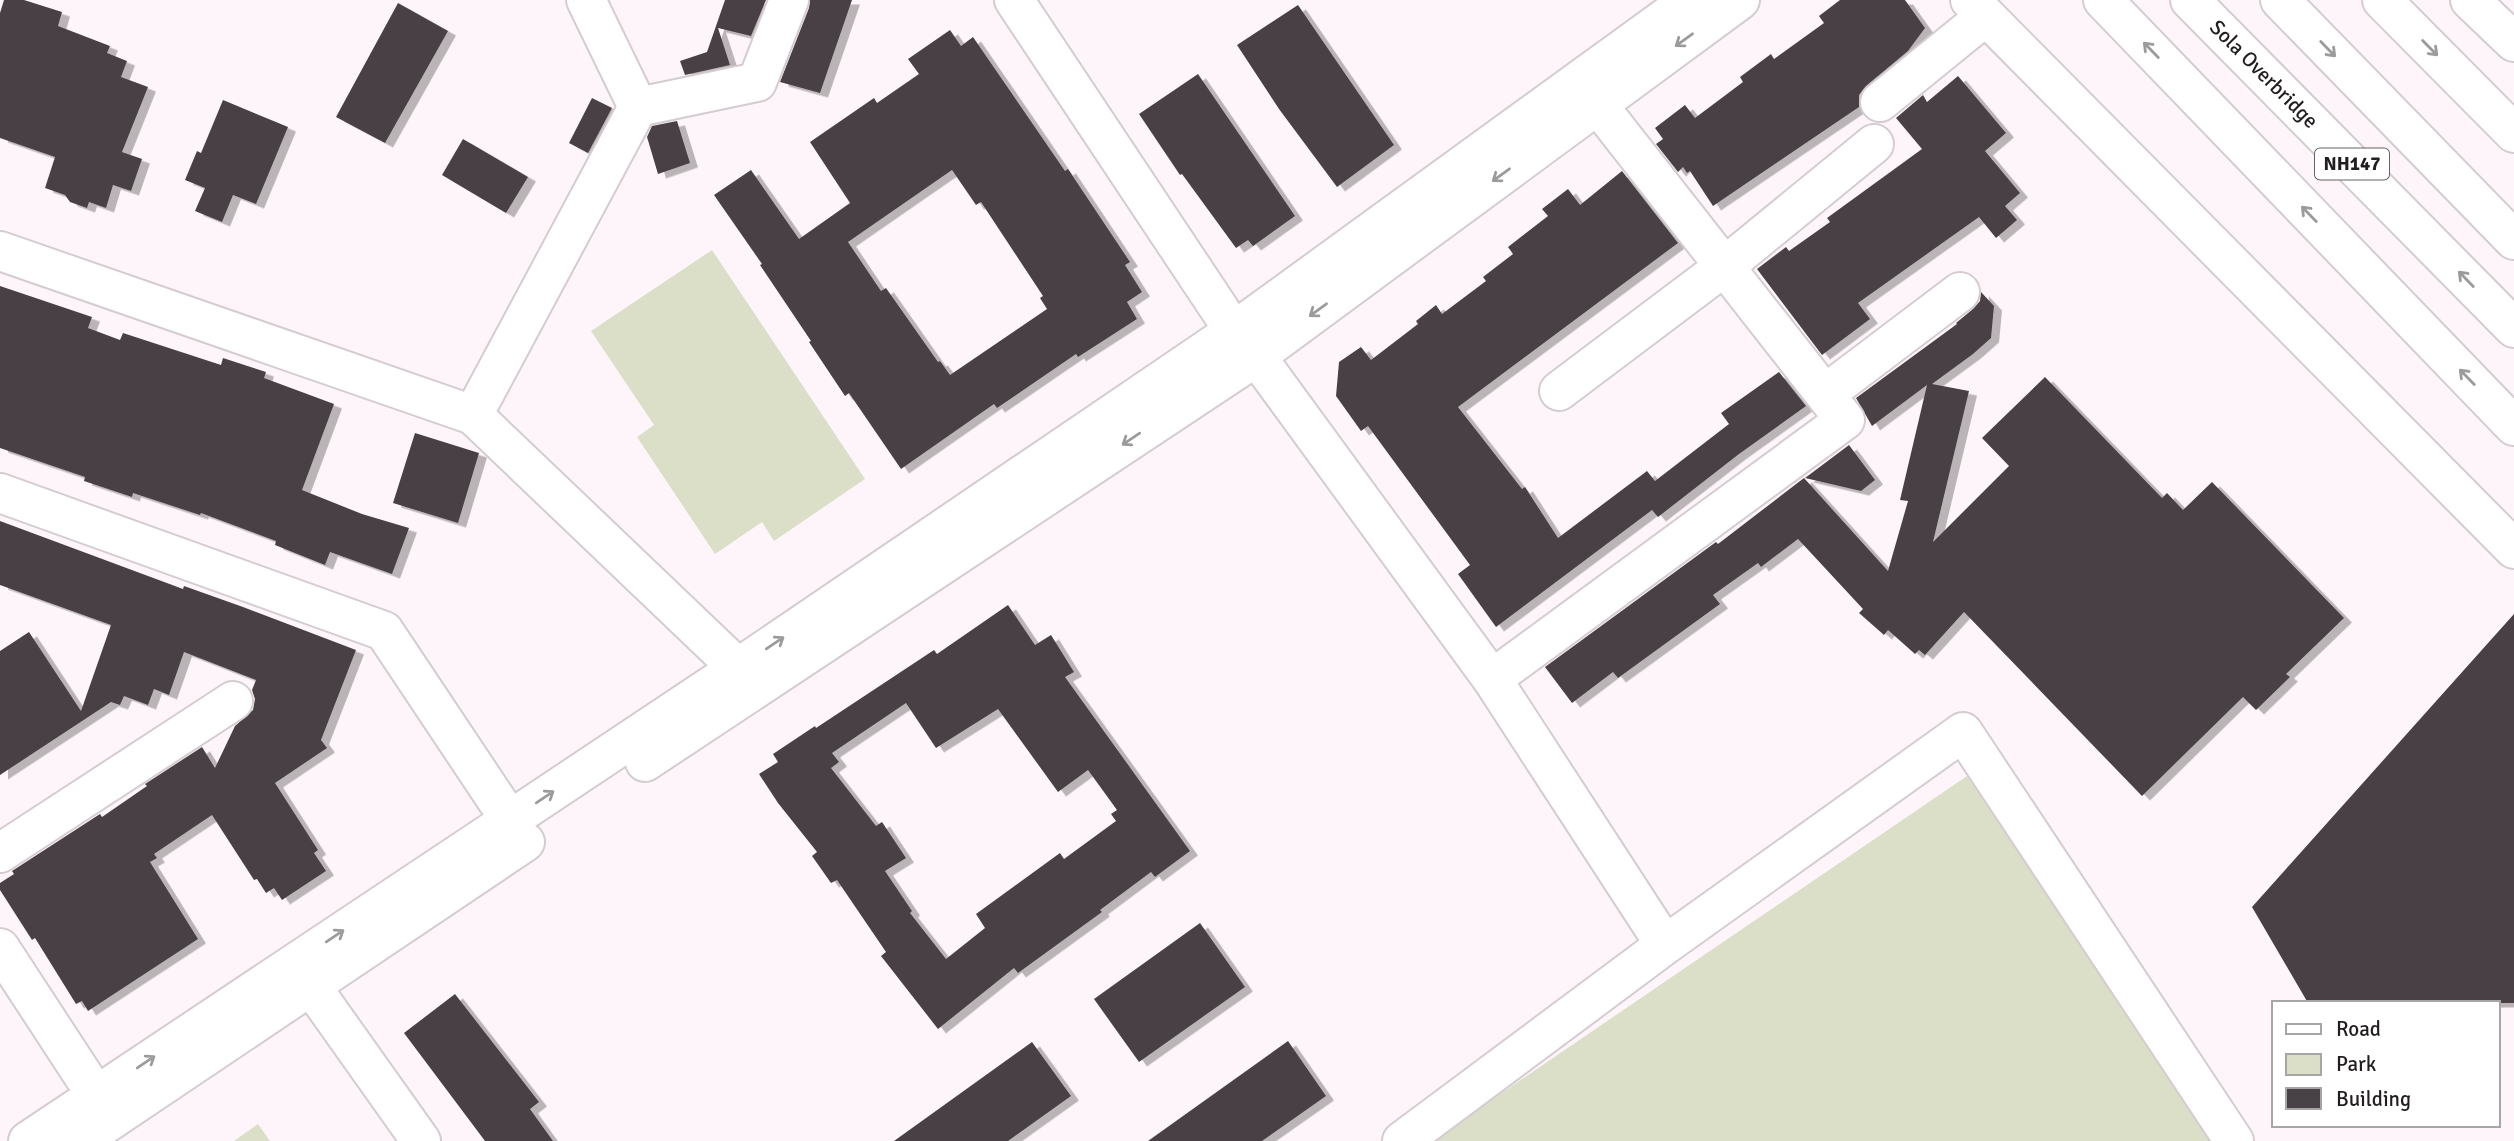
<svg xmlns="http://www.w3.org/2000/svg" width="2514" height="1141" font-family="Signika,sans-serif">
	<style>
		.green { fill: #dbdfc7 }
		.building { fill: #484145; fill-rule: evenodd; filter: url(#shadow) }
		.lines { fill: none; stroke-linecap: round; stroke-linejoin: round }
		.minor-casing { stroke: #d5ccd1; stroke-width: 42 }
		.major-casing { stroke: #d5ccd1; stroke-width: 42 }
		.highway-casing { stroke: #d5ccd1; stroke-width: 42 }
		.minor { stroke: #fff; stroke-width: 38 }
		.major { stroke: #fff; stroke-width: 38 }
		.highway { stroke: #fff; stroke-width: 38 }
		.oneway { stroke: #9c9a9b }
		.labels { text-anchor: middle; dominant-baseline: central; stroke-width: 7; stroke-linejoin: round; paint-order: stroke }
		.shield { fill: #fff; stroke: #646263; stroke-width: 2 }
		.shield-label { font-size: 19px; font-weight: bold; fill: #221e20 }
		.street-label { font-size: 21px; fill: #221e20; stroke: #fff }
	</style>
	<defs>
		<filter id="shadow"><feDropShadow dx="8" dy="4.5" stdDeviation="0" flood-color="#0004"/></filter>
	</defs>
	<rect width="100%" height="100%" fill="#fef5fa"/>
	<!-- green -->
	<path class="green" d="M712,250L865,479L774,541L762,522L715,554L637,437L654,425L591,331Z
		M1967,776L2216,1141H1431Z
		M258,1124L270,1141H234Z"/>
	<!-- building -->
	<path class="building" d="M4,0H24L62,12L58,26L110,46L107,53L127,61L121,77L148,87L122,152L142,159L131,191L113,185L106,208L89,202L87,208L70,202L65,195L45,188L55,157L0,138V13Z
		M725,0H766L751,36L718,28L730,65L685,75L680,61L707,52Z
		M810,0H852L820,93L780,82L809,8Z
		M1840,0H1905L1925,28L1908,51L1866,86L1859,95V107L1713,206L1690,171L1687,173L1683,167L1678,172L1656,144L1663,139L1655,128L1685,105L1695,118L1743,82L1740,77L1771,54L1774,59L1824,23L1819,16Z
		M398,3L448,31L385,143L336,117Z
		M1298,5L1394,145L1337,187L1279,109L1237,45Z
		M950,30L961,46L973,37L1065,171L1068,169L1130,262L1125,265L1142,292L1127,302L1137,319L1078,357L1076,354L997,408L994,404L901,469L849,393L845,396L809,342L811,341L760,265L762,264L714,195L751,170L799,239L850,203L810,142L874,98L877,103L919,74L908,59ZM952,170L976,205L981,202L1043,296L1040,298L1047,309L950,375L940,361L938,362L886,288L881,291L848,242Z
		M1198,74L1295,216L1253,246L1248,240L1236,248L1182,174L1180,175L1139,114Z
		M1958,76L2006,133L1985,151L2020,193L2005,206L2017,220L1996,238L1979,217L1858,303L1870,319L1822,355L1757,269L1786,247L1789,251L1830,222L1827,218L1922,149L1896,118L1923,95L1927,102Z
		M592,98L612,108L588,153L569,143Z
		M223,100L288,127L256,204L233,195L222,222L195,211L205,188L185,180L197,151L201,153Z
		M677,121L690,163L658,174L647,137L652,126Z
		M463,139L528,177L506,213L442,175Z
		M1622,171L1678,243L1458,407L1522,489L1525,487L1558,538L1647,471L1655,481L1729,424L1721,413L1779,372L1806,406L1739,454L1658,517L1652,510L1496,627L1458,574L1470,565L1368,426L1361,431L1336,396L1339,362L1361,347L1371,360L1418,324L1416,321L1436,305L1442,314L1486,281L1483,277L1513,254L1508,247L1548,216L1542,209L1568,189L1580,205Z
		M0,286L92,317L88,328L120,340L123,333L221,365L223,358L266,372L264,378L334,404L302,490L362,514L409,528L392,574L330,552L325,565L275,545L276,541L201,513L200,515L133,493L132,497L84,481L85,477L0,448Z
		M1981,292L1994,306L1991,338L1973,354L1932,384L1969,391L1933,542L2009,466L1982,438L2045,377L2162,498L2167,493L2183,510L2212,482L2344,618L2286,674L2290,677L2256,710L2243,697L2142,796L1964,612L1925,655L1919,650L1915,654L1888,630L1884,635L1859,613L1863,609L1798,539L1761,567L1758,563L1713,595L1720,604L1618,678L1613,672L1572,703L1545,667L1716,542L1718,544L1804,478L1888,571L1908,501L1900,500L1927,385L1872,426L1856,398L1957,324L1956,323L1973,309L1980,301Z
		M415,433L479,453L458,523L393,503Z
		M1849,445L1875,480L1861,491L1805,478Z
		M0,521L183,589L184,586L243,607L356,650L321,740L327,748L275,783L318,850L314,853L326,871L282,900L274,888L266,893L257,879L254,880L212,815L154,854L157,858L150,862L198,939L88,1011L82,1001L76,1004L35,938L32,940L0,890V883L14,874L12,871L100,814L102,817L147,786L145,784L202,747L215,768L235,726L253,710L255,699L252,690L256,680L184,652L169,695L154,689L148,705L124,696L120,705L111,702L0,775V651L29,632L81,711L111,625L0,585Z
		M1008,605L1035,645L1051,635L1074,672L1065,677L1190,851L1155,877L1151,872L1100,910L1102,912L1018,973L1014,968L938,1029L881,956L886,952L837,880L831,883L812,856L817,852L778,803L759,774L778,762L773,754L815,726L816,728L934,650L937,654ZM906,703L936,748L998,709L1058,792L1088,770L1117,810L1111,814L1116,821L1064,859L1060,853L976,914L985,928L946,959L910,913L912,911L885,871L906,858L882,822L876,826L831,768L839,762L832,753Z
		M2514,614V1003H2308L2252,907Z
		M1200,923L1245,987L1139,1062L1094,999Z
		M455,994L539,1102L530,1109L553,1141H485L404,1033Z
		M1288,1041L1326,1096L1262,1141H1148Z
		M1032,1042L1071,1096L1008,1141H894Z"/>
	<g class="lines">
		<!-- minor casing -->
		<g class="minor-casing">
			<path id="minor" d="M586,0L638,107
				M1014,0L1234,331L1256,356L1492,679L1665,945L1963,732L2234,1141
				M1970,0L2514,549
				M2470,0L2514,42
				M1880,102L1986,16
				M0,251L473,415
				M1559,391L1725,266L1874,144
				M1825,394L1960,292
				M0,493L384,631L510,820
				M738,668L473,415L638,107L757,82L789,0
				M1492,679L1845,420L1597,104
				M645,762L1247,363L1740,0
				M0,853L233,701
				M0,948L96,1095
				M311,986L421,1141
				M28,1141L738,668L1234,331L1690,0
				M80,1141L525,842
				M1402,1141L1665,945"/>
		</g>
		<!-- major casing -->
		<g class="major-casing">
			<path id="major" d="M2103,0L2514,426
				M2382,0L2514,133"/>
		</g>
		<!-- highway casing -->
		<g class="highway-casing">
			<path id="highway" d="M2190,0L2514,328
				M2280,0L2514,240"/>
		</g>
		<!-- minor -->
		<use href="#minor" class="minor"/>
		<!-- major -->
		<use href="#major" class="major"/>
		<!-- highway -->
		<use href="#highway" class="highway"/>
	</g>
	<!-- one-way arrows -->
	<defs><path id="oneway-shaft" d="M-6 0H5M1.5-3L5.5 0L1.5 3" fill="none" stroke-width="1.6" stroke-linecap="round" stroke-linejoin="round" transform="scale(1.75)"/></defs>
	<g class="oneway">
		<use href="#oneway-shaft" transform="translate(1684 40) rotate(144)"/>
		<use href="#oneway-shaft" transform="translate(2430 48) rotate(45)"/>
		<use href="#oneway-shaft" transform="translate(2328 49) rotate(46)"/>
		<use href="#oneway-shaft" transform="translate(2151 50) rotate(-134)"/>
		<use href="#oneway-shaft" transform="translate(1501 175) rotate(144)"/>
		<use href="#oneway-shaft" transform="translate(2309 214) rotate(-134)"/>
		<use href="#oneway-shaft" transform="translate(2466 279) rotate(-134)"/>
		<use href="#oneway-shaft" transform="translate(1318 310) rotate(144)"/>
		<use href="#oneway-shaft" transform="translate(2467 377) rotate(-134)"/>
		<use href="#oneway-shaft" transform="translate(1131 439) rotate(146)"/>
		<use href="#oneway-shaft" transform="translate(775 643) rotate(-34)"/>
		<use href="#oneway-shaft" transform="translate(545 797) rotate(-34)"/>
		<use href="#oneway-shaft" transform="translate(335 936) rotate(-34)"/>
		<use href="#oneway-shaft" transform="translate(146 1062) rotate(-34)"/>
	</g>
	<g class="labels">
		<!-- shield labels -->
		<rect class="shield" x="2315" y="148.5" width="74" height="31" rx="5"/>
		<g class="shield-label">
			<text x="2352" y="164">NH147</text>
		</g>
		<!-- street labels -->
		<g class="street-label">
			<text transform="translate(2264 74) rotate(45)">Sola Overbridge</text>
		</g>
	</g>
	<!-- legend -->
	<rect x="2272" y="1001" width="228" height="126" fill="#ffffff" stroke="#a7a5a6" stroke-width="2"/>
	<rect x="2286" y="1024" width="35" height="10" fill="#ffffff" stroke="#a7a5a6" stroke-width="2"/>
	<text x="2336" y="1036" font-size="21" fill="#221e20">Road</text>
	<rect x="2286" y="1054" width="35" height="21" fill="#dbdfc7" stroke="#a7a5a6" stroke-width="2"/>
	<text x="2336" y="1071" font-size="21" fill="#221e20">Park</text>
	<rect x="2286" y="1088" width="35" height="21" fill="#484145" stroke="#a7a5a6" stroke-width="2"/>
	<text x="2336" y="1106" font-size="21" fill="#221e20">Building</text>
</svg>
